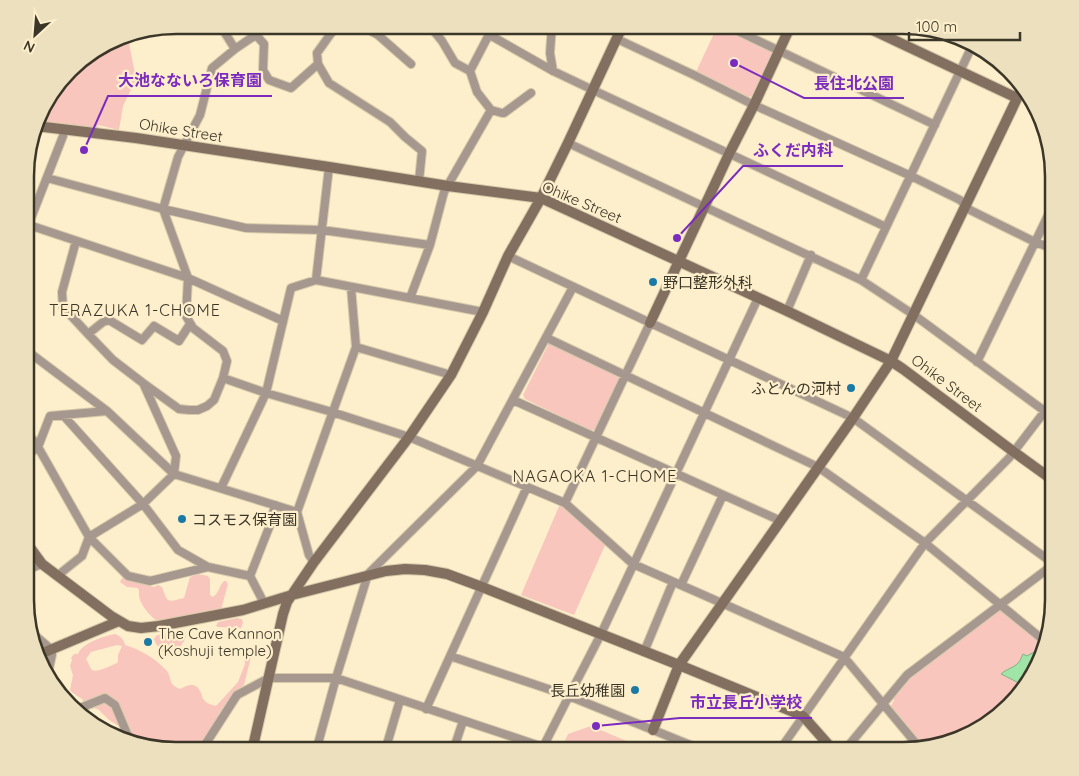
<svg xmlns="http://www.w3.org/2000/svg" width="1079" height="776" font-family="Quicksand,'Noto Sans JP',sans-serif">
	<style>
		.green { fill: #f9c6bd; fill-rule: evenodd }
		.water { fill: #9fe5a8; stroke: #81b082 }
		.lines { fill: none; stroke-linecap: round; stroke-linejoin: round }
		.street-casing { stroke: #d6caaa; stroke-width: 10 }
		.secondary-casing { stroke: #d6caaa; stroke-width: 12 }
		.street { stroke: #a6988e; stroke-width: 8 }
		.secondary { stroke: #826f5f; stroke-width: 10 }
		.poi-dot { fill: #1b79a6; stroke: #fdefcb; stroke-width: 2 }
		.labels { text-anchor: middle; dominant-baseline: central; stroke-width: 4.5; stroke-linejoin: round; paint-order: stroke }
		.street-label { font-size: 15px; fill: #3b3628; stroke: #fdefcb }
		.poi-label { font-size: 15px; fill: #3b3628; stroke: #fdefcb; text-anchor: start }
		.neighbourhood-label { font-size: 16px; letter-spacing: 1px; fill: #3b3628; stroke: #fdefcb }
		.rim { fill: none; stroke: #3b3628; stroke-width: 2.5 }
		.leader { fill: none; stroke: #7b2cbf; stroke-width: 2 }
		.callout-dot { fill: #7b2cbf; stroke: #fdefcb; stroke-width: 2 }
		.callout-label { font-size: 16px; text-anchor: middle; font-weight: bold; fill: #7b2cbf; stroke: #fdefcb; stroke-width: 4.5; stroke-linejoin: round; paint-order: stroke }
	</style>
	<rect width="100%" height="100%" fill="#fdefcb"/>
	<!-- green -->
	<path class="green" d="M718,25L771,52L772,55L752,96L749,97L696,72Z
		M127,33L136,79L123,106L119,130L98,125L97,129L86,128L78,126L77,127L63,124H55L49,122L47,124H45L42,120L37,123L45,100L76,62Z
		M554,344L616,374L619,379L595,429L591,431L525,399L523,395L548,345Z
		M560,504L565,505L606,543L574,615L521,595Z
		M198,574L208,576L210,579V595L213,597C219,593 219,586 224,581H226L228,584L221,610L159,622C150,617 137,602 139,591L138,588L127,587L120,582L121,580L123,577L154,587L158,585L162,587C168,604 167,602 184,598L190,577Z
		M1000,607L1047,646L1046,649L1023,692L970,735L924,746L891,706L894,700L893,698L897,693H899L906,683L907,679L917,670L919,671Z
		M237,618L242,619L243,623L241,628L218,627L216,626L218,622Z
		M182,632L184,633L186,636C184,643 177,652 171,656C164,655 156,646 154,639L156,636L158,635Z
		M115,634C120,636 124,639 125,645C141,650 155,658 166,670C173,678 167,684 180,689C188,685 196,681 201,693C203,697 201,697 205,701C207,704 213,705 216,706L238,682L245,664L244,656L247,652L250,653L251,657L244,685L236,691L232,696L218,715L217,721L197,751H166L136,742L133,740L122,728L109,720L99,710L94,708L88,710L82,699L73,693L70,690L73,675L70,666L72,660L71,658L74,654H78C82,643 104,636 115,634ZM117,645L122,646L118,655V661L117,663C112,665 97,673 92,670C90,668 88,662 86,659L91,652Z
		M591,726L650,751H560L568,734Z"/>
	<!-- water -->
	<path class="water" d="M1034,652L1041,658L1028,682L1022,680L1019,683L1001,674C1006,669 1014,668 1019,662C1021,660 1021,657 1023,654L1027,656Z"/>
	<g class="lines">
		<!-- street casing -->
		<g class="street-casing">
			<path id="street" d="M220,25L235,49
				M337,25L317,53L318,64L329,83L390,122L405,137L422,151L419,181
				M360,25L378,35L411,64
				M429,25L442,41L455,63L470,71L477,92L491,110L502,113H504L531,93
				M552,25L550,53L553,71
				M725,25L935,125
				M488,34L553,71L593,90L886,227
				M256,35L264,44L263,70L269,80L291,88L318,64
				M617,39L694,75L754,105L911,176L960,200L970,210L1035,242L1054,249
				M470,71L494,25
				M568,143L861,280L914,315L1054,418
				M47,178L163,209L246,228L322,230L430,245
				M29,225L188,278L283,321
				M26,231L63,136L64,129
				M76,241L62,292L63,307L88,334L113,360L143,383L179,409L189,410H198L207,406L214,400L223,378L227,361L223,351L193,328L186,316L188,278L163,209L178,157L200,115L212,68L235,49L270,25
				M508,256L853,418L1054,564
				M316,280L329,167
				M861,280L973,44
				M410,298L430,245L444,192L491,110
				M787,311L811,255
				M88,334L103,322L109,320L142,340L154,326L179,341L190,324
				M547,338L818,467L925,543L1047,643
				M356,347L451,375
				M26,350L107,411L174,474L297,512
				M977,362L1054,203
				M223,378L266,393L332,412L409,437L565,503L633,564L844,657L919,747
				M144,385L176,456L174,474L143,504L89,537L128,576L150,581L208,567
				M513,400L781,521
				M63,415L143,504L178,550L208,567L250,576L264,603
				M26,430L38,447L89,537L82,556L62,572L59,577
				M26,456L38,447L50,416L107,411
				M221,488L266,393L291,288L316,280L483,312
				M565,503L650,323
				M314,562L309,555L297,512L356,347L351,287
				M26,570L42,564
				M250,576L270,525L275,505
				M681,585L723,495
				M30,631L52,650V655L47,678
				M644,652L673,582
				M450,656L569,696L601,634L758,298
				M426,709L527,487
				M75,710L105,698L115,705L131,743L135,745
				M201,751L237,695L269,678H336L543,747
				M316,751L336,678L368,574L477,466L573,287
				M385,751L400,700
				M453,751L463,721
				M541,751L569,696L705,751
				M779,751L925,543L1009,458L1045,411L1054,408
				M844,751L907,675L1054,564"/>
		</g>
		<!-- secondary casing -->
		<g class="secondary-casing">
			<path id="secondary" d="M862,25L1017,98
				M36,126L136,138L329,167L448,186L541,198L787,311L891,361L903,369L1014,452L1054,481
				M650,323L729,154L754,105L791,25
				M26,542L42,564L111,616L128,626L141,628L159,626L243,610L292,595L386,571L405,569L425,570L447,574L482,587L679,665L803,716L834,751
				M38,655L119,621
				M653,730L679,665L853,418L891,361L1022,88
				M252,751L283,614L287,602L314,562L409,437L451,375L483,312L508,256L541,198L568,143L623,25"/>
		</g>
		<!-- street -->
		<use href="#street" class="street"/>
		<!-- secondary -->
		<use href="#secondary" class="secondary"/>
	</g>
	<!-- markers -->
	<g class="poi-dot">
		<circle cx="653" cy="282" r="5"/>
		<circle cx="851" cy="388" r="5"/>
		<circle cx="182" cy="519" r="5"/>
		<circle cx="148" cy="642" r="5"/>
		<circle cx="635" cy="690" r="5"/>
	</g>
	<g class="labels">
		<!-- street labels -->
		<g class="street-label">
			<text transform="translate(181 130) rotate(9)">Ohike Street</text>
			<text transform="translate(582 202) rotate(23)">Ohike Street</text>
			<text transform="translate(947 383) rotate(37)">Ohike Street</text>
		</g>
		<!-- poi labels -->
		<g class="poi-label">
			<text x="663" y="282">野口整形外科</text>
			<text x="841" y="388" text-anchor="end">ふとんの河村</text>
			<text x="192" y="519">コスモス保育園</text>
			<text x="158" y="633">The Cave Kannon<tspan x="158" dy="17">(Koshuji temple)</tspan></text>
			<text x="625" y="690" text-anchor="end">長丘幼稚園</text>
		</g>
		<!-- neighbourhood labels -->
		<g class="neighbourhood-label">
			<text x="135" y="310">TERAZUKA 1-CHOME</text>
			<text x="595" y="476">NAGAOKA 1-CHOME</text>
		</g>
	</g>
	<!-- crop -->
	<path d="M0 0H1079V776H0ZM176 34H903A142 142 0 0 1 1045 176V600A142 142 0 0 1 903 742H176A142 142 0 0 1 34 600V176A142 142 0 0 1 176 34Z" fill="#ede0be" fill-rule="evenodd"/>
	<path class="rim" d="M176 34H903A142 142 0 0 1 1045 176V600A142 142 0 0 1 903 742H176A142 142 0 0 1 34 600V176A142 142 0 0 1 176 34Z"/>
	<!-- callouts -->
	<path class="leader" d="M84 150L108 96H272M734 63L804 98H904M677 238L743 166H843M596 726L680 718H812"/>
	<g class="callout-dot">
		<circle cx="84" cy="150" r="5"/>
		<circle cx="734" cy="63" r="5"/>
		<circle cx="677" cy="238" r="5"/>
		<circle cx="596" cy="726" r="5"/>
	</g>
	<g class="callout-label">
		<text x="190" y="86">大池なないろ保育園</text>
		<text x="854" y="89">長住北公園</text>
		<text x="793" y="156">ふくだ内科</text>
		<text x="746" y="708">市立長丘小学校</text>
	</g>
	<!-- north arrow -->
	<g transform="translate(35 35) rotate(206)" stroke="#fdefcb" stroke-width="4" paint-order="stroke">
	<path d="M0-4L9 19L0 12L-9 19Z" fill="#3b3628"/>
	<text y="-8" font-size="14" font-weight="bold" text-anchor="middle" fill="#3b3628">N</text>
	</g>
	<!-- scale -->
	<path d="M909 32v8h111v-8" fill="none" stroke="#3b3628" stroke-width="2.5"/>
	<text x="916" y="32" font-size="15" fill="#3b3628" stroke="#fdefcb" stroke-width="4" paint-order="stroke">100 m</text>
</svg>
